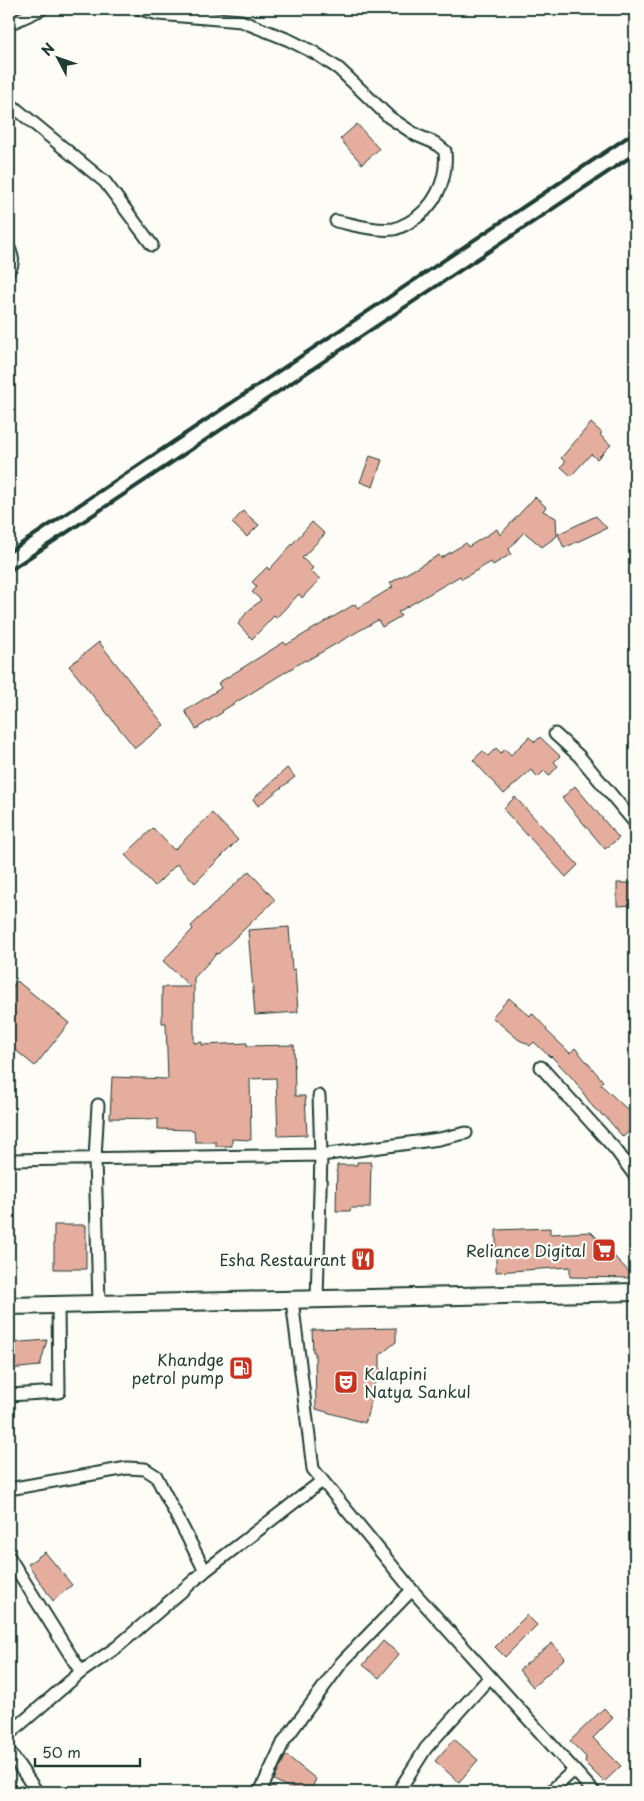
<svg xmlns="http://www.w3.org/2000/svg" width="644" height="1801" font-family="'Playpen Sans',sans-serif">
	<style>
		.building { fill: #e5ad9d; stroke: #1f3d34 }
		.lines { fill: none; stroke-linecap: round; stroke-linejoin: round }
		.street-casing { stroke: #1f3d34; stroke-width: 15 }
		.secondary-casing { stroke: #1f3d34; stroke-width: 20 }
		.street { stroke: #fdfcf7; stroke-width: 11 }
		.secondary { stroke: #fdfcf7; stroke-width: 16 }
		.rail { stroke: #1f3d34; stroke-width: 4 }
		.labels { text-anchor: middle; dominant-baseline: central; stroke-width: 4.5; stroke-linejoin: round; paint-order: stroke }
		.poi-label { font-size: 16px; fill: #1f3d34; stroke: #fdfcf7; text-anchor: end }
	</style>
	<rect width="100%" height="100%" fill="#fdfcf7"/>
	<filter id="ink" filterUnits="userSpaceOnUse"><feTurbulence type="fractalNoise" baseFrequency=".02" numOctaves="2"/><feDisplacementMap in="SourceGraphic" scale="10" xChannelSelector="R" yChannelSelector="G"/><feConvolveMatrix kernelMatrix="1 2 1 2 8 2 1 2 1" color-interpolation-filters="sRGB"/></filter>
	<g filter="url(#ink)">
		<!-- building -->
		<path class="building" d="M357,124L379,149L362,164L340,139Z
			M591,423L602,433L600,435L611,445L597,459L591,454L571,476L561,467L565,462L561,458Z
			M370,456L382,460L373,487L360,482Z
			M535,497L546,507L543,511L556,518L557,536L542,547L524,532L509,549L511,554L493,565L491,562L462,579L460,576L398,612L401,616L382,627L378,620L306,661L305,660L222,711L223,712L196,729L185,711L221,688L218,683L284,642L286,645L355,604L358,608L393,587L390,583L439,555L441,558L466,543L468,547L497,529L500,535Z
			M243,511L259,525L247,537L232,523Z
			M596,516L607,528L564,548L558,534Z
			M312,522L325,534L302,558L313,568L310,571L320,579L302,598L299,594L276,618L274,616L252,639L238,624L247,612L261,600L252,592L257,587L252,582L267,567L269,570Z
			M99,642L164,725L135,748L69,666Z
			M529,737L535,742L540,737L560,756L554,762L558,766L549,776L544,771L538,777L531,770L504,794L473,760L483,751L488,756L496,748L501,753L505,749L511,755Z
			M287,768L295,777L258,806L253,799Z
			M575,786L619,838L605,849L562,798Z
			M515,797L578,865L566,877L503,809Z
			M212,813L238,840L195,883L177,864L155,886L125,855L153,828L174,850Z
			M249,871L275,900L218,954L217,953L194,978V1043L202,1042V1045L247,1043V1046L294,1045L295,1096H305L307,1135L278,1136L276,1078L250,1079L251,1140L232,1139V1146H216V1142H195L194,1130L158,1129V1119L110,1118L112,1077L168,1079L166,1023H162V987H191L163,961L193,929L191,926Z
			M617,883H635V905L617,906Z
			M289,927L292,970L295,969L298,1012L255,1015L248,930Z
			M17,981L69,1023L35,1066L9,1045V991Z
			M509,998L530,1016L532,1013L547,1029L546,1030L570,1053L575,1048L603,1081L600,1084L628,1110L635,1104V1126L623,1137L604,1115L603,1116L593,1107L574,1080L551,1056L550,1057L534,1042L530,1046L526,1043L519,1040L492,1017Z
			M357,1162H371L370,1208H351L350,1211H336L337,1165H357Z
			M54,1225H86V1269H54Z
			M550,1228V1234L591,1232L635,1278L570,1277V1267L496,1272V1230Z
			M396,1328V1342L380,1355V1372L371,1391L372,1398L365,1423L316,1409L315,1352H313L312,1330Z
			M47,1340L40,1366L9,1369V1343Z
			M45,1552L72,1585L53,1601L28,1564Z
			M527,1615L537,1625L505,1657L495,1647Z
			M383,1641L399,1654L379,1678L363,1665Z
			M552,1643L565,1658L533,1687L519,1670Z
			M604,1708L613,1718L593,1738L621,1766L604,1782L585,1763L586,1757L570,1741Z
			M454,1739L478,1760L459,1782L435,1761Z
			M286,1755L316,1779L310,1792H297L274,1780Z"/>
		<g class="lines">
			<!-- street casing -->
			<g class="street-casing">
				<path id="street" d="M140,9L158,14L241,21L289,40L315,53L339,69L389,117L416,135L435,143L445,151C448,181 434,209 408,223C404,225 399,228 394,229C375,231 355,225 336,221
					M9,24L42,9
					M9,103L105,182L152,245
					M9,248C12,256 15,262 9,270
					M555,734L579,756L635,823
					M541,1067L616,1150L635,1176
					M98,1105L95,1158L99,1304
					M9,1160L321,1155L439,1139L466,1133
					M317,1299L321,1155L319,1096
					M292,1300L313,1469L412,1590L594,1792
					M9,1395L59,1392L58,1305
					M9,1489L127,1468L145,1469L156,1476L205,1571
					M9,1557L81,1672
					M9,1734L81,1672L117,1647L205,1571L322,1481
					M9,1751L37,1792
					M260,1792L284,1741L342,1662L412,1590
					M398,1792L426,1748L490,1677
					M550,1792L574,1770"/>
			</g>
			<!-- secondary casing -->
			<g class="secondary-casing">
				<path id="secondary" d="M9,1306L635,1292"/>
			</g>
			<!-- street -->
			<use href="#street" class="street"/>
			<!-- secondary -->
			<use href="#secondary" class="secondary"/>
			<!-- rail -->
			<path class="rail" d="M9,552L635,132
				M9,571L635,154"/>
		</g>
	</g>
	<!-- icons -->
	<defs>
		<g id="supermarket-square" transform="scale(1.25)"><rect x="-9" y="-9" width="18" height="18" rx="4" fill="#c8321e" stroke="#fdfcf7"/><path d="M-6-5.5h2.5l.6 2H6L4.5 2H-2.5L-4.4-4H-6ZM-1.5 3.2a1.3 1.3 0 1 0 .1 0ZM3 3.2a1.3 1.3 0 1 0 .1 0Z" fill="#fff"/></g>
		<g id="restaurant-square" transform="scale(1.25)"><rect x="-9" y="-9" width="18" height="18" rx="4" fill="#c8321e" stroke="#fdfcf7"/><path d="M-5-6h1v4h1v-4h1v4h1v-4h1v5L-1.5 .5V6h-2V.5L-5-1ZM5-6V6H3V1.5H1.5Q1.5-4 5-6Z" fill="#fff"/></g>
		<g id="fuel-square" transform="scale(1.25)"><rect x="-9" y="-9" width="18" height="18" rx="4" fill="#c8321e" stroke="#fdfcf7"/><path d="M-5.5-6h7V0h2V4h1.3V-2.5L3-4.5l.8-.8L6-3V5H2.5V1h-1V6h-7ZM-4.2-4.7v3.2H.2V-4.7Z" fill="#fff"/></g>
		<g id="theatre-square" transform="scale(1.25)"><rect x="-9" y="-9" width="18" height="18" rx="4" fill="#c8321e" stroke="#fdfcf7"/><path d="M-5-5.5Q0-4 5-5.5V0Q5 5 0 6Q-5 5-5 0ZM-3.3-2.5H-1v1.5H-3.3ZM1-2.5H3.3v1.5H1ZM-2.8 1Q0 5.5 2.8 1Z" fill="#fff"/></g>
	</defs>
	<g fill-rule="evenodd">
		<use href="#supermarket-square" x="604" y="1250"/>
		<use href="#restaurant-square" x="363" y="1259"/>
		<use href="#fuel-square" x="241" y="1368"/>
		<use href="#theatre-square" x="346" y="1382"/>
	</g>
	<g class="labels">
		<!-- poi labels -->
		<g class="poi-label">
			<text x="586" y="1250">Reliance Digital</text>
			<text x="346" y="1259">Esha Restaurant</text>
			<text x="224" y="1359">Khandge<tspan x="224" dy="18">petrol pump</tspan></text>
			<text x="364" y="1373" text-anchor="start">Kalapini<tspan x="364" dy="18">Natya Sankul</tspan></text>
		</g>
	</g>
	<!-- margin -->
	<rect width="644" height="1801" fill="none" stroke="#fdfcf7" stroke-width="30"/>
	<rect x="15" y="15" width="614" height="1771" fill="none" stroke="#1f3d34" stroke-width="2" filter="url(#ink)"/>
	<!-- north arrow -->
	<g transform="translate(58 58) rotate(311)" stroke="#fdfcf7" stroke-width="4" paint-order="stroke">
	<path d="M0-4L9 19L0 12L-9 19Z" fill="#1f3d34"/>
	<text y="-8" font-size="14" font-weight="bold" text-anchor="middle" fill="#1f3d34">N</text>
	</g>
	<!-- scale -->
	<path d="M35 1758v8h105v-8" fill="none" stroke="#1f3d34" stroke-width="2.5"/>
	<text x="42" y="1758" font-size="15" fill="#1f3d34" stroke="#fdfcf7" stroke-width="4" paint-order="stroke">50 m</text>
</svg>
